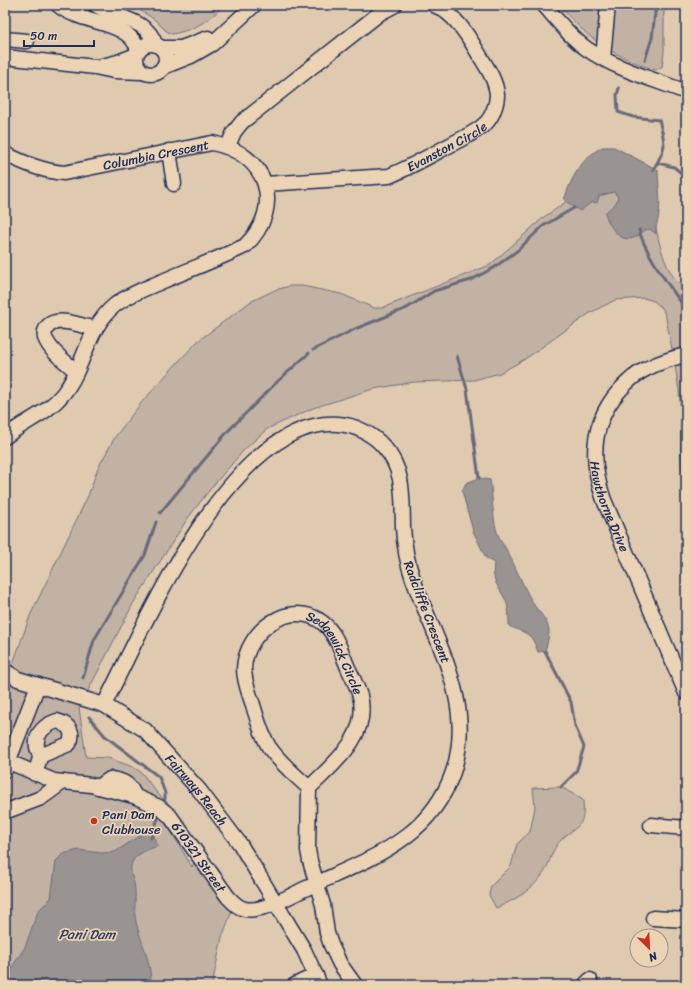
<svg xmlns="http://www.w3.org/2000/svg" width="691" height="990" font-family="Sriracha,sans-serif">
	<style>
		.green { fill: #c2b2a3; stroke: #6e7080 }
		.water { fill: #999392; stroke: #676b7d }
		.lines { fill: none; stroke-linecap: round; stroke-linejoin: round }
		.stream { stroke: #676b7d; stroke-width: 3 }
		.minor-casing { stroke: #1b2f5e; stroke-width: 17 }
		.minor { stroke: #ecd3b4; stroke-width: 14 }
		.poi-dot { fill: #c8321e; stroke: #ecd3b4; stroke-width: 1.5 }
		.labels { text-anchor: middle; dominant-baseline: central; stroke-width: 3.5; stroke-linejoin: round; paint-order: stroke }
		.street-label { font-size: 13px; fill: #1b2f5e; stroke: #ecd3b4 }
		.poi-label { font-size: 13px; fill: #1b2f5e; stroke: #ecd3b4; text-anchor: start }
		.water-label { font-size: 14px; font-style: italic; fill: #344368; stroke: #ecd3b4 }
	</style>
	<rect width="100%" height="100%" fill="#dfc9af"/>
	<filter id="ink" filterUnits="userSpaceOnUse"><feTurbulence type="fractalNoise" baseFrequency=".025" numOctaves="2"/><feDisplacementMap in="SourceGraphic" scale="8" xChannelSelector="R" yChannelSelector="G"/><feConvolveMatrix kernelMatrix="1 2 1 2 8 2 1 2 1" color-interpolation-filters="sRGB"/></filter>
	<g filter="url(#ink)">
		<!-- green -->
		<path class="green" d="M129,5H224C209,21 194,30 172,34C164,31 161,25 155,20C147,14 139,10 129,5Z
			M559,5H664V52L662,67L655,70C610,54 590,41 559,5Z
			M603,171L653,212C658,238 663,274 686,289V489C678,465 682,438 681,413C679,381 672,350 666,318L663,309L654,301L644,298L615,300L590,313L525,359L500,373L474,380L414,382L373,389L313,408L267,429L244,450L211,488L188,518L134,602L79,708L86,757L108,758L133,767L142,773L157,793L171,806L165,821L192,867L195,860L232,911L222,937L212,985H5V686L30,616L88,496L98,468L115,437L141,403L178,362L198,341L250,302L275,290L290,286H302L341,294L374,308H382L490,265L544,217L576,195Z
			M561,787L583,800C585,830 578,823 560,841C552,849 550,862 545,871C534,889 515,900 496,908L489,895L491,886L511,866L517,844L530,832L535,807L533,788Z"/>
		<!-- water -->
		<path class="water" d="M602,147H614L658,170C658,184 661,198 659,212C659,220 655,225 656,234L650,229C643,230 641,234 636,237C620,245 609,226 605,213L616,203L618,197L614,192L599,196L597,203L592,202L580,211L564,200C572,177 580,160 602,147Z
			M479,478L490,480C493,496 492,523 499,537C500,541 503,544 505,547C515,565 522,584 532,602C538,611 547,619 549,630C549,638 547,644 545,651L538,652C531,632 527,634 509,626C509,618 509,609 506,601C499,586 491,582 494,563L486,558L473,531L462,491L466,483Z
			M147,831L153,836L158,846C150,849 140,852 134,859C128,867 132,874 134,883C137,896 133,909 136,922C141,943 152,963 151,985H5L14,964L25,947L38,911L51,898L56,861L63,854L78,850L101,853L115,852Z"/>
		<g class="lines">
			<!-- stream -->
			<path class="stream" d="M645,60L652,38L656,5
				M619,88L617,95L618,112L633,117L659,120C666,145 667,147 653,170
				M658,163L674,167L686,177
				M639,230C645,253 671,289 686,309
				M313,350L355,329L407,308L434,291L471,280L495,267L518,250L543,226L574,208
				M457,356L467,389L479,478
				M160,513L228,431L278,381L309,353
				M545,651L571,702L575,726L584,747L576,772L561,787
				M83,678L94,640L145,555L156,522
				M89,717L105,736L159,777L165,793V799
				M151,838L158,818"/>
			<!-- minor casing -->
			<g class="minor-casing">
				<g id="minor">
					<path d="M58,5C82,25 127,19 138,49"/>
					<path d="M96,5C115,18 148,19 155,44"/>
					<path d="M544,5C557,20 570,37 587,49C616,69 653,79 686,92"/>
					<path d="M5,39L27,41"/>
					<circle cx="151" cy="59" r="15"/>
					<path d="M162,48H181L208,38"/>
					<path d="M5,57L95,67L114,71L142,72"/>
					<path d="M603,58L608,5"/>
					<path d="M102,66L118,62L136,55"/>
					<path d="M163,67L191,56L212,44L254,5"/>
					<path d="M228,146L234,132L242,122L380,13L395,5"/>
					<path d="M169,151L174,184"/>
					<path id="s1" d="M5,154C24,163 42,171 64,173L212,143C267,153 286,206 245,246C218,259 191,269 163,281C147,288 129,294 115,305C86,329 85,367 63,394C46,415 24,421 5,437"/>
					<path id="s2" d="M265,184L389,176C411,167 431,155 452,144C463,138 477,132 486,123C492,117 497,104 497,95C496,79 485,65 477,51C467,34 453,12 434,5"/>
					<path id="s3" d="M686,355C673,358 660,362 648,368C637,373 627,382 619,391C591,423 590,461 604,500L686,693"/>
					<path d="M76,371C66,362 52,353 46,340C44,337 44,332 46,329C54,314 83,326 95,329"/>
					<path id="s4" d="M5,671L18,679L104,705L145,730L200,791L240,844L304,950L320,985"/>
					<path id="s5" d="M9,762L54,781L91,785L134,796L159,807L170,816L228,897C233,902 238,908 245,909C262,913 293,894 309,887C368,859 430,840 453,772C476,703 435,641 413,579C407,562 404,545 403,527C402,498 405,470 384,447C373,434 355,425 338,424C231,417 145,625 104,705"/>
					<path d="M5,770L38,685"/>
					<path d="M35,774C36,769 40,761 40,756C40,753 37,750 37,747C35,733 45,725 57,721C69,724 75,733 69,744L40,756"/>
					<path d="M98,787L110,779C122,780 131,784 134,796"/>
					<path id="s6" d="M309,788C295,775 280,763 269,747C261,734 257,718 253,705C249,693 244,681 244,669C245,632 290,597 323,623C337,634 342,655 349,670C353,678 357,687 360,696C370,736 334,763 309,788L308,850L310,861L323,905L327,933L331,945L340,964L355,985"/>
					<path d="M7,811L41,798L63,782"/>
					<path d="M651,825L686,828"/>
					<path d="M653,918L686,920"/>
					<path d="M295,985L316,975"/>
					<path d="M585,985L590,980"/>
				</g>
			</g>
			<!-- minor -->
			<use href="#minor" class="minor"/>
		</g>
	</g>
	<!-- markers -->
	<circle class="poi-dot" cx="94" cy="821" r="4"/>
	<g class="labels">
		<!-- street labels -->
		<g class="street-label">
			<text stroke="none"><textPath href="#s2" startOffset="189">Evanston Circle</textPath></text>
			<text stroke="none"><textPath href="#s1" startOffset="156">Columbia Crescent</textPath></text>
			<text stroke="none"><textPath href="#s3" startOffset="201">Hawthorne Drive</textPath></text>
			<text transform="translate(427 612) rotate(69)">Radcliffe Crescent</text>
			<text stroke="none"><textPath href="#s6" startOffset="282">Sedgewick Circle</textPath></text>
			<text stroke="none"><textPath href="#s4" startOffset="232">Fairways Reach</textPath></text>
			<text stroke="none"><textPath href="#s5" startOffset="222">610321 Street</textPath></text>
		</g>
		<!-- poi labels -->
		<g class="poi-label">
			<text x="102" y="814">Pani Dam<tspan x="102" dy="15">Clubhouse</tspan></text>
		</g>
		<!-- water labels -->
		<g class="water-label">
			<text x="87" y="934">Pani Dam</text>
		</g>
	</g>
	<!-- margin -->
	<rect width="691" height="990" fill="none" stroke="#ecd3b4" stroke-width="20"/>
	<rect x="10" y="10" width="671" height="970" fill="none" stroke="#1b2f5e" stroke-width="1.5" filter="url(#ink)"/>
	<!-- north arrow -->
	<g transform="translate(649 948) rotate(156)"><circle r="19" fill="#ecd3b4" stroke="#989192"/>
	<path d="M0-3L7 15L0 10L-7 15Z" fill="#c8321e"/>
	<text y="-6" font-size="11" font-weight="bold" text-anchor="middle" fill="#1b2f5e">N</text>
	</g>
	<!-- scale -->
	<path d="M24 40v6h70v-6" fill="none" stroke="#1b2f5e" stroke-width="2"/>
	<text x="30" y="40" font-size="12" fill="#1b2f5e" stroke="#ecd3b4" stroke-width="3" paint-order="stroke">50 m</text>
</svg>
